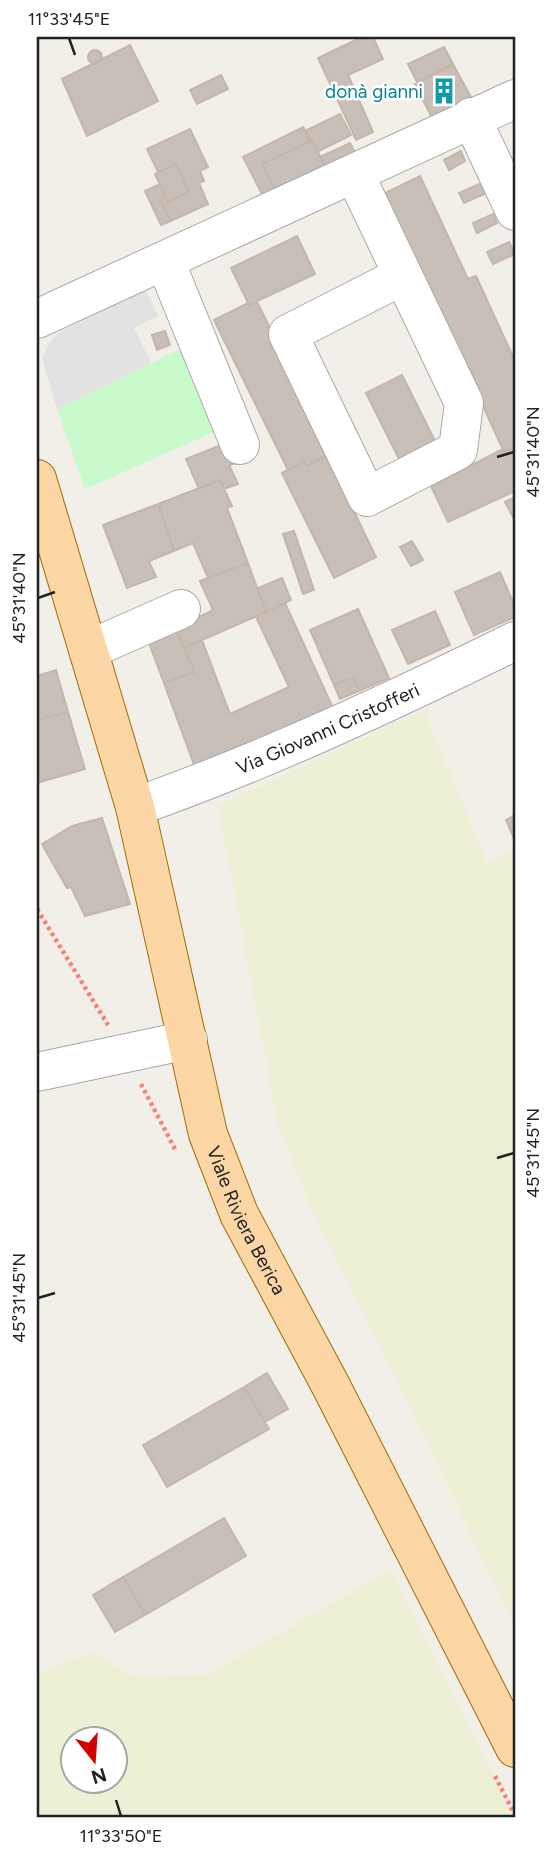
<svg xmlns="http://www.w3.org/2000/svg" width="552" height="1855" font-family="Figtree,sans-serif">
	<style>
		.farmland { fill: #eef0d5; fill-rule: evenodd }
		.park { fill: #c8facc }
		.parking { fill: #e2e2e2 }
		.building { fill: #c7bfb8; stroke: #c4b6ab; stroke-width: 2 }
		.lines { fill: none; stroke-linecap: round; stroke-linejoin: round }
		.minor-casing { stroke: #a9a9a9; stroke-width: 40 }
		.major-casing { stroke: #a06b00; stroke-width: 40 }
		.path { stroke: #fa8072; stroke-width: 4.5; stroke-dasharray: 3.5 3.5; stroke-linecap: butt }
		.minor { stroke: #fff; stroke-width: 38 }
		.major { stroke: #fcd6a4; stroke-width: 38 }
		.ticks { fill: none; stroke: #222; stroke-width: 2.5 }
		.labels { text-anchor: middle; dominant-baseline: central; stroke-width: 5; stroke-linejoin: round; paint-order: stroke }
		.culture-label { font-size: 19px; fill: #0d838f; stroke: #fff; text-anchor: end }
		.street-label { font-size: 19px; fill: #222; stroke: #fff }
		.neatline { fill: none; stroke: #222; stroke-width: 2.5 }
		.ticks-label { font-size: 18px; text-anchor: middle; fill: #222 }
	</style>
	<rect width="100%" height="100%" fill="#f2efe9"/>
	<!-- farmland -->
	<path class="farmland" d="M424,710L488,864L515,849V1627L392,1369L308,1202L277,1121L218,805Z
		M390,1570L515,1818H37V1675L92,1652L135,1677L209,1674ZM74,1740H116V1782H74Z"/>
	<!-- park -->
	<path class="park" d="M186,346L223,428L85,489L57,409Z"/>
	<!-- parking -->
	<path class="parking" d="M145,289L158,316L134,328L151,363L57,409L42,358L51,340L58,333Z"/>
	<!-- building -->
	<path class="building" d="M362,37H373L383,59L348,75L373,132L356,140L318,58Z
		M130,45L158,101L87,136L62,79Z
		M444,47L453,64L417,82L408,64Z
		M88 57a7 7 0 1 1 14 0a7 7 0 1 1-14 0Z
		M453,64L472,99L432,118L415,84Z
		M221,75L228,89L197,104L190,90Z
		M340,114L351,135L317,152L305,131Z
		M303,127L310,142L262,164L276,192L264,198L243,157Z
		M190,129L208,167L200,171L204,181L199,183L208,204L171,221L160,198L165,195L168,202L189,192L176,164L158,172L147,149Z
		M312,140L326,168L276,192L262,164Z
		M350,143L355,153L325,166L320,157Z
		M461,151L465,161L449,170L444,160Z
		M176,164L189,192L168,202L155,174Z
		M420,176L468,279L476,276L515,361V447L504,452L434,299L377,197Z
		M484,182L489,192L464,203L459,193Z
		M160,184L165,195L160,198L171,221L161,225L145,191Z
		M493,214L497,223L477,233L473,223Z
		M297,236L315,274L249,305L231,268Z
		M509,242L515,254L493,264L487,252Z
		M257,302L332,453L307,466L304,461L288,470L214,320L248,303L249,305Z
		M165,331L170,345L157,350L152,335Z
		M402,375L435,441L399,459L366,393Z
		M231,441L239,462L229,465L238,484L224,489L220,480L199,489L186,459Z
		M514,448L515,491L448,522L431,486L503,449Z
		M327,456L376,557L334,578L282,473L304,461L307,466Z
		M220,480L232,506L227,508L248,563L208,578L193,543L174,551L158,504Z
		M515,497V521L505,502Z
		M158,504L174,551L149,561L156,577L127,588L103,525Z
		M294,531L314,590L303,594L283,534Z
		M412,541L423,560L411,566L400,547Z
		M248,563L266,612L184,648L176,629L213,610L200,581Z
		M500,572L515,607V617L474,635L455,592Z
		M282,578L291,600L266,612L258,588Z
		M285,603L333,708L196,770L164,683L195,672L184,648L202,640L230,714L289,687L256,617Z
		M358,609L389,678L359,691L353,677L334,685L310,630Z
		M435,611L450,645L408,664L392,630Z
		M176,629L195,672L164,683L149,643Z
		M56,670L68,712L37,720V676Z
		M353,677L359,691L340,699L334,685Z
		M68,712L85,769L37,783V720Z
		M515,815V841L506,820Z
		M102,818L130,904L85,916L71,887L67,888L42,844L72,826Z
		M267,1373L288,1409L265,1422L244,1387Z
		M244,1387L269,1429L167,1487L143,1445Z
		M224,1518L246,1556L145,1615L123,1577Z
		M123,1577L145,1615L115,1632L93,1595Z"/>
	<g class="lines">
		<!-- minor casing -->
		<g class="minor-casing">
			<g id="minor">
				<path d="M471,117L515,211"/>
				<path d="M355,175L464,403L458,450L367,497L288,334L402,276"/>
				<path d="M165,261L240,445"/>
				<path d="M37,319L515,99"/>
				<path d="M88,650L181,609"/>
				<path id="s1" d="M135,807C265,761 391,702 515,641"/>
				<path d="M37,1072L188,1040"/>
			</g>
		</g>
		<!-- major casing -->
		<g class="major-casing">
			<g id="major">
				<path id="s2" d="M37,479L135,807L208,1134L239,1214L332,1388L515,1748"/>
			</g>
		</g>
		<!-- path -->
		<path class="path" d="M37,909L108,1025
			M141,1084L176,1151
			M495,1776L515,1815"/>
		<!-- minor -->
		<use href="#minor" class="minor"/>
		<!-- major -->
		<use href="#major" class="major"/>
	</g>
	<!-- ticks -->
	<path class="ticks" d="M69,38L75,55M497,457L514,452M38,598L55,592M497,1158L514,1153M38,1298L55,1293M116,1800L121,1816"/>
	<!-- icons -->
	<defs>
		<g id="building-bare" transform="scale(2.1)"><path d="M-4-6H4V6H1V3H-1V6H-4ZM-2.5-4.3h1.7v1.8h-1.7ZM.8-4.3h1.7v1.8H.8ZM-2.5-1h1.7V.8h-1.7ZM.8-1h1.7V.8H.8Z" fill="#0f9aa8" stroke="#fff" stroke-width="2.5" paint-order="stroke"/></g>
	</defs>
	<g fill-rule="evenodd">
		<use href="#building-bare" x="444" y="91"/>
	</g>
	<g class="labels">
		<!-- culture labels -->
		<g class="culture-label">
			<text x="423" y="91">donà gianni</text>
		</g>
		<!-- street labels -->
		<g class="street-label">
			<text stroke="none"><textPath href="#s1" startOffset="208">Via Giovanni Cristofferi</textPath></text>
			<text stroke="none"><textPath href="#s2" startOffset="772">Viale Riviera Berica</textPath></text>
		</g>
	</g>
	<!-- border -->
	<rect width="552" height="1855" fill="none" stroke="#ffffff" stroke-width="77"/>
	<!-- north arrow -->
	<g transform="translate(94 1760) rotate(163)"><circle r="33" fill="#ffffff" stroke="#a7a7a7" stroke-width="2"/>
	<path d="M0-5L12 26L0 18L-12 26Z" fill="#d40000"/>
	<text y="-10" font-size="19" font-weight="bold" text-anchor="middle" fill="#222222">N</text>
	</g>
	<rect x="38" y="38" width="476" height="1778" class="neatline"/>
	<g class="ticks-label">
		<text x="69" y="25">11°33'45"E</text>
		<text transform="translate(533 452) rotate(-90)" y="6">45°31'40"N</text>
		<text transform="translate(19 598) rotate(-90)" y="6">45°31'40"N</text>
		<text transform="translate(533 1153) rotate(-90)" y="6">45°31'45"N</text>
		<text transform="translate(19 1298) rotate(-90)" y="6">45°31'45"N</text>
		<text x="121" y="1842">11°33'50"E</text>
	</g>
</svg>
